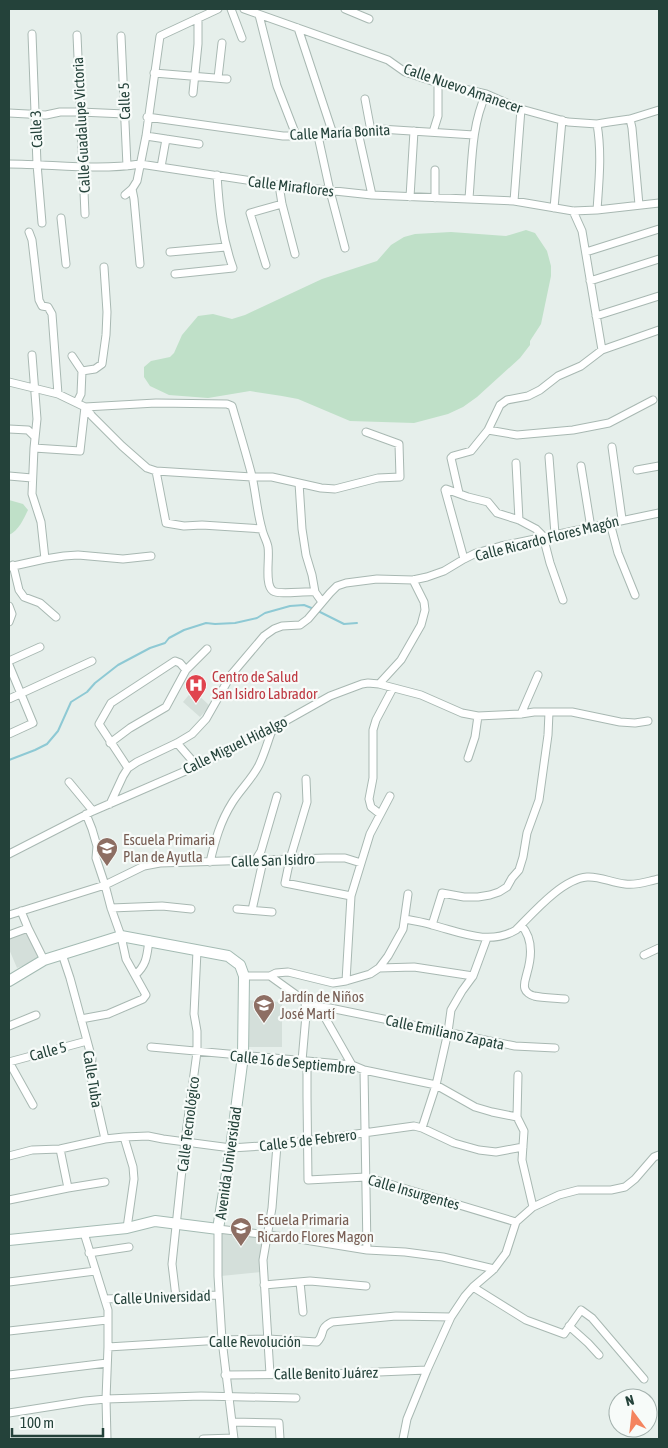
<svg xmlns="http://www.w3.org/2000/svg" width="668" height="1448" font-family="'Asap Condensed',sans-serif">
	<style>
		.built { fill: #d4dfda }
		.green { fill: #bfe0c8 }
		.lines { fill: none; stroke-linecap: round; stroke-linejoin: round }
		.stream { stroke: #8ec9d4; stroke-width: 2 }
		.street-casing { stroke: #a8b8b2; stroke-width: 9 }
		.secondary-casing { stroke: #a4bbb3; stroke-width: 12 }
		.street { stroke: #fff; stroke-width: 7 }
		.secondary { stroke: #fff; stroke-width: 10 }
		.labels { text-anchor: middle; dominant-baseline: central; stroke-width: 4.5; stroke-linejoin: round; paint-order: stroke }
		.street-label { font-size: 15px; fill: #24423a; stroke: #f7fbf9 }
		.health-label { font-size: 15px; fill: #be3a42; stroke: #f7fbf9; text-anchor: start }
		.education-label { font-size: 15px; fill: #785e54; stroke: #f7fbf9; text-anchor: start }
	</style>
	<rect width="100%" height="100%" fill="#e6efeb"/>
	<!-- built -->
	<path class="built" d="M193,690L210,706L200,717L183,702Z
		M27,930L41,959L17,968L9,949V936Z
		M246,1000L282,1002V1047H248Z
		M221,1233L263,1237L260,1258L261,1272L221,1276Z"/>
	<!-- green -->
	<path class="green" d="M526,230L535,233L547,251L551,266V276L541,324L530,341V345L520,358L477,397L463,407L448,414L414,423L350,421L298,399L282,396L250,391L208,398L169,395L150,386L144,377V367L151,361L170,357L174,353L182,335L198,316L213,314L232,319L245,315L322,279L377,261L391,245L404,237L415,234L451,232L506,236Z
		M9,500L23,504L28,510C23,520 19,530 9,535Z"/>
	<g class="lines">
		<!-- stream -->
		<path class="stream" d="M318,611L344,624L357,623
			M9,760L35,750L47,744L58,731L71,702L87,692L95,683L118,665L150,648L165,643L169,638L184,630L206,623L215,624L235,623L257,618L265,613L290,606L304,605L314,609"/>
		<!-- street casing -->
		<g class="street-casing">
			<path id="street" d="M231,9L242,38
				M244,9L388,60L405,72L438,83L486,94L521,109L568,122L597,124L609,122L630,119L659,110
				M345,9L369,19
				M259,15L277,86L296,135
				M298,28L333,134
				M32,34L37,164L42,223
				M77,35L85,214
				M121,36L127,166
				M154,73L227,79
				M218,78L222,43
				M193,93L198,44V18
				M365,99L371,131
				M9,113L46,115L60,112H80L125,114
				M147,117L283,136H318L371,131L380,129L474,135
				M630,119L632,128L639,205
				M358,132L372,195
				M433,132L438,116V83
				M146,136L199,144
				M318,136L330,191L345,248
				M9,164C52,164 98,171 140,164L279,185L372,195L514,201L573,211L597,210L659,203
				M161,167L166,139
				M279,185L282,204L295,254
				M132,189L134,199L140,264
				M125,195L132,189L137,181L146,136L160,36L218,9
				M410,197L414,131
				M435,198V170
				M469,198C472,164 471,126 486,94
				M514,201L521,109
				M554,208L562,120
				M597,210C599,181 602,153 597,124
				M573,211L582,231L602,350
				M61,218L66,264
				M29,232L32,240L39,300L42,306L48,307L52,314L58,394
				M170,252L226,247
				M586,252L659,229
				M266,265L250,213L282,204
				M175,274L233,268C222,238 219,207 217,175
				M590,281L659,259
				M596,316L659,296
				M32,355L37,419L34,448L32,494L41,522L45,559
				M72,356L82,371L81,394L77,402
				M82,371L95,369L102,364L106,335L107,312L104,267
				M9,382L58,394L85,407L92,416L122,446L147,468L156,471L252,477H272L321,488L335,489L378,478L400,477L399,444L366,432
				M85,407L156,403L227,404L232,406C239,430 246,453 252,476C256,494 257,512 262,529C263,535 267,541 268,547C270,558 264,585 273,591C279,595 305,591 315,592L322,602
				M9,429L28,430L35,437
				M488,430L517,435L573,430L609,423L653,400
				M612,447L622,519
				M34,448L80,451L85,407
				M549,457L555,534
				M516,463L519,520
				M581,466L591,528
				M637,470L659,466
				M156,471L166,523L184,526L202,525L262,529
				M9,476L32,478
				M299,483L302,529L306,555L312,575L315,592
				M459,493L451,458L453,456L471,451L488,430L500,405L507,400L528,396L540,390L558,376L581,366L602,350L659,330
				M610,523L618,553L635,595
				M464,559L445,490L446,489L468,497L488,502L497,513L519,520L536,529L543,536L550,563L563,600
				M13,565L19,590L24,597L40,603L56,617
				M9,567L45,559L64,556L78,555L123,559L151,556
				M9,606L12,614L9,622
				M9,661L40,647
				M9,665L33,723L9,734
				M379,684L401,660L421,625L425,610L424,602L413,580
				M9,699L92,661
				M521,714L538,675
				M110,743L130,728L166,707L186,670L207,649
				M177,743L197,766
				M468,758L475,737L478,716
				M128,768L99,724L111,703L175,661L180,663L186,670
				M306,779L307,802L290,859L285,883L351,896
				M69,782L93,811
				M110,804L123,776L128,768L137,762L177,743L192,734L206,719L231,675L264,636L274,629L282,626L300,625L308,619L330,593L337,586L346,583L377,579L413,580L427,577L444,571L464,559L476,553L501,546L659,513
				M380,814L371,807L369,799L373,778V730L376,720L393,688
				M9,854L93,811L197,766L273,728L330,696L362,684L368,683L379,684L421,695L462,713L478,716L521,714L534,712H572L620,722L635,723L648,721
				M255,861L261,851L277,796
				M210,862C215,841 220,822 232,803C240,790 252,779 259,765C265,753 268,740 273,728
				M111,908L162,906L191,909
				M237,909L272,912
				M252,910L263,861
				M21,911L28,928L44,960
				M9,915L105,885L144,866L160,863L326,858H345L361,863
				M405,919C414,921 423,922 432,925C460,932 489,946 516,930C533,913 562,879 587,877C600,876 612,883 625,884C636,886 648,881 659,879
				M432,925L442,893L464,897H478L490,895L499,892L507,887L512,878L519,870L523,857L527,833L539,800L548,735L549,712
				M521,925C533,938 532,956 527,973C526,978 523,984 525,989C526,992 530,995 534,996C543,998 555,998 565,999
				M9,935L28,928
				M62,954L70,978L92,1059L90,1073L105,1139
				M644,955L659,948
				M379,968L414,967L473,976
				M135,975C147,965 147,955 149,940
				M244,976H270L309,1004L319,1007L330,1008L515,1046L555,1048
				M270,976L276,973L288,972L333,983L346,981L370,974L379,968L388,956L403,929L408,894
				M346,981L351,896L370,834L390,796
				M319,1007L352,1065
				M81,1019L108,1014L143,999L146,995L126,959L121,936L111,908L105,885L96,858L97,846L92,829L86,814
				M9,1026L36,1015
				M151,1047L352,1065L364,1070L436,1085L475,1107L492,1112L517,1117
				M302,1061L306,1015L305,1001
				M307,1061V1097L308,1180L366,1177L516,1222
				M9,1062L87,1041
				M9,1062L33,1105
				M364,1070L367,1250
				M518,1075L517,1117L524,1131L522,1160L533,1207
				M422,1128L436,1085L448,1032L451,1010L462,991L473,976L487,938
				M124,1137L133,1167L134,1179L127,1228
				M60,1149L68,1188
				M9,1156L32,1150L60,1149L105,1139L124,1137L148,1136L163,1139L231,1148L277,1145L414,1126L422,1128L454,1143L479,1150L496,1152L523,1147
				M9,1200L68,1188L105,1182
				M84,1233L108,1310V1347L106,1399L107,1439
				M89,1253L129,1247
				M9,1282L95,1271
				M300,1282L303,1312
				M264,1285L310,1281L366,1286
				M473,1287L526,1320L564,1334L581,1310L592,1318L644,1379
				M176,1297L172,1264L185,1141L197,1052V1031L194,1014L197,951
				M105,1299L219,1295
				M569,1326L588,1343L599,1355
				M9,1331L107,1320
				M108,1347L222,1340L268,1339L317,1342C326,1333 318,1329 332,1322L396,1316L451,1317
				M270,1374L263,1260L272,1208L277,1145
				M9,1375L107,1363
				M225,1375L331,1374L427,1370
				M9,1413L85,1401L106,1399L201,1396L296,1398
				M232,1422L279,1423L280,1439
				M203,1439L234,1438
				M234,1439L222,1340L218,1276V1229L293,1238L367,1250L405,1252L443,1257L494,1269
				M403,1439L407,1419L427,1370L451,1317L465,1296L473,1287L494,1269L506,1253L516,1222L533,1207L559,1195L578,1190H611L625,1187L635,1179L654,1157L659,1155"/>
		</g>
		<!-- secondary casing -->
		<g class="secondary-casing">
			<path id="secondary" d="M9,981L44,960L121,936L228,956L240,965L244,976L243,1056L231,1148L218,1229L155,1221L127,1228L9,1240"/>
		</g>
		<!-- street -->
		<use href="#street" class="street"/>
		<!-- secondary -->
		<use href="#secondary" class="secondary"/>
	</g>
	<!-- icons -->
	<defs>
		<g id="hospital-pin" transform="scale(1.125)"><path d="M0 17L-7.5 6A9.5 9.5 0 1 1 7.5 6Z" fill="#e0444e" stroke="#f7fbf9"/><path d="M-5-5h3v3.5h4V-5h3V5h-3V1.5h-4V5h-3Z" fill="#fff"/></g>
		<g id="school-pin" transform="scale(1.125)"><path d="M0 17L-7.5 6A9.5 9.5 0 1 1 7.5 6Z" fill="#8d6e63" stroke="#f7fbf9"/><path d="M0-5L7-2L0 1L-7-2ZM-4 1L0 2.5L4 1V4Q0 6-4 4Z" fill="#fff"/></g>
	</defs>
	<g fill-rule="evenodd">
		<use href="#hospital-pin" x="196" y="685"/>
		<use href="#school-pin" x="107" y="848"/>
		<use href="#school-pin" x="264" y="1005"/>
		<use href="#school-pin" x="241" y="1228"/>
	</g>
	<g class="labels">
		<!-- street labels -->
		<g class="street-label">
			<text transform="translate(463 88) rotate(19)">Calle Nuevo Amanecer</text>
			<text transform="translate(124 101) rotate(-92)">Calle 5</text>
			<text transform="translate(81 125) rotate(-93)">Calle Guadalupe Victoria</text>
			<text transform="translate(36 129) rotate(-93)">Calle 3</text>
			<text transform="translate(340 132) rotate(-3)">Calle María Bonita</text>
			<text transform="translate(291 186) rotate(7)">Calle Miraflores</text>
			<text transform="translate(547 538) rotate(-14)">Calle Ricardo Flores Magón</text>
			<text transform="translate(235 745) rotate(-26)">Calle Miguel Hidalgo</text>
			<text transform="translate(273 860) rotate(-2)">Calle San Isidro</text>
			<text transform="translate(445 1032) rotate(12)">Calle Emiliano Zapata</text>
			<text transform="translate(48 1051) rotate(-15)">Calle 5</text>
			<text transform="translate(293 1062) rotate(6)">Calle 16 de Septiembre</text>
			<text transform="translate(93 1079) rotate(81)">Calle Tuba</text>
			<text transform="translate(188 1124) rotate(-83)">Calle Tecnológico</text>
			<text transform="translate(308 1140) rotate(-7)">Calle 5 de Febrero</text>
			<text transform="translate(228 1163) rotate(-82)">Avenida Universidad</text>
			<text transform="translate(414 1192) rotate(16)">Calle Insurgentes</text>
			<text transform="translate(162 1297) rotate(-2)">Calle Universidad</text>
			<text x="255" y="1341">Calle Revolución</text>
			<text transform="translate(326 1373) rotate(-1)">Calle Benito Juárez</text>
		</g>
		<!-- health labels -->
		<g class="health-label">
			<text x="212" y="676">Centro de Salud<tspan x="212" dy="17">San Isidro Labrador</tspan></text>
		</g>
		<!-- education labels -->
		<g class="education-label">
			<text x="123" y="839">Escuela Primaria<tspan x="123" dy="17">Plan de Ayutla</tspan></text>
			<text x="280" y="996">Jardín de Niños<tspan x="280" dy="17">José Martí</tspan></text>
			<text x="257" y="1219">Escuela Primaria<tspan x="257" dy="17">Ricardo Flores Magon</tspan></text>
		</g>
	</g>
	<!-- border -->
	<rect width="668" height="1448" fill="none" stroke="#24423a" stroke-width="20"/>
	<!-- north arrow -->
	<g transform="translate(633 1413) rotate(345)"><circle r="24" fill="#f7fbf9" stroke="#a3b1ad"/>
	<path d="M0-4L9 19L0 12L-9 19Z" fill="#f4845f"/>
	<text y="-8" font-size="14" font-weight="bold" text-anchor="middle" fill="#24423a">N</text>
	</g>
	<!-- scale -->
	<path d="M12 1428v8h91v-8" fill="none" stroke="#24423a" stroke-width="2.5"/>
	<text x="20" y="1428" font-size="15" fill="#24423a" stroke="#f7fbf9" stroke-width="4" paint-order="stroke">100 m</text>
</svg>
